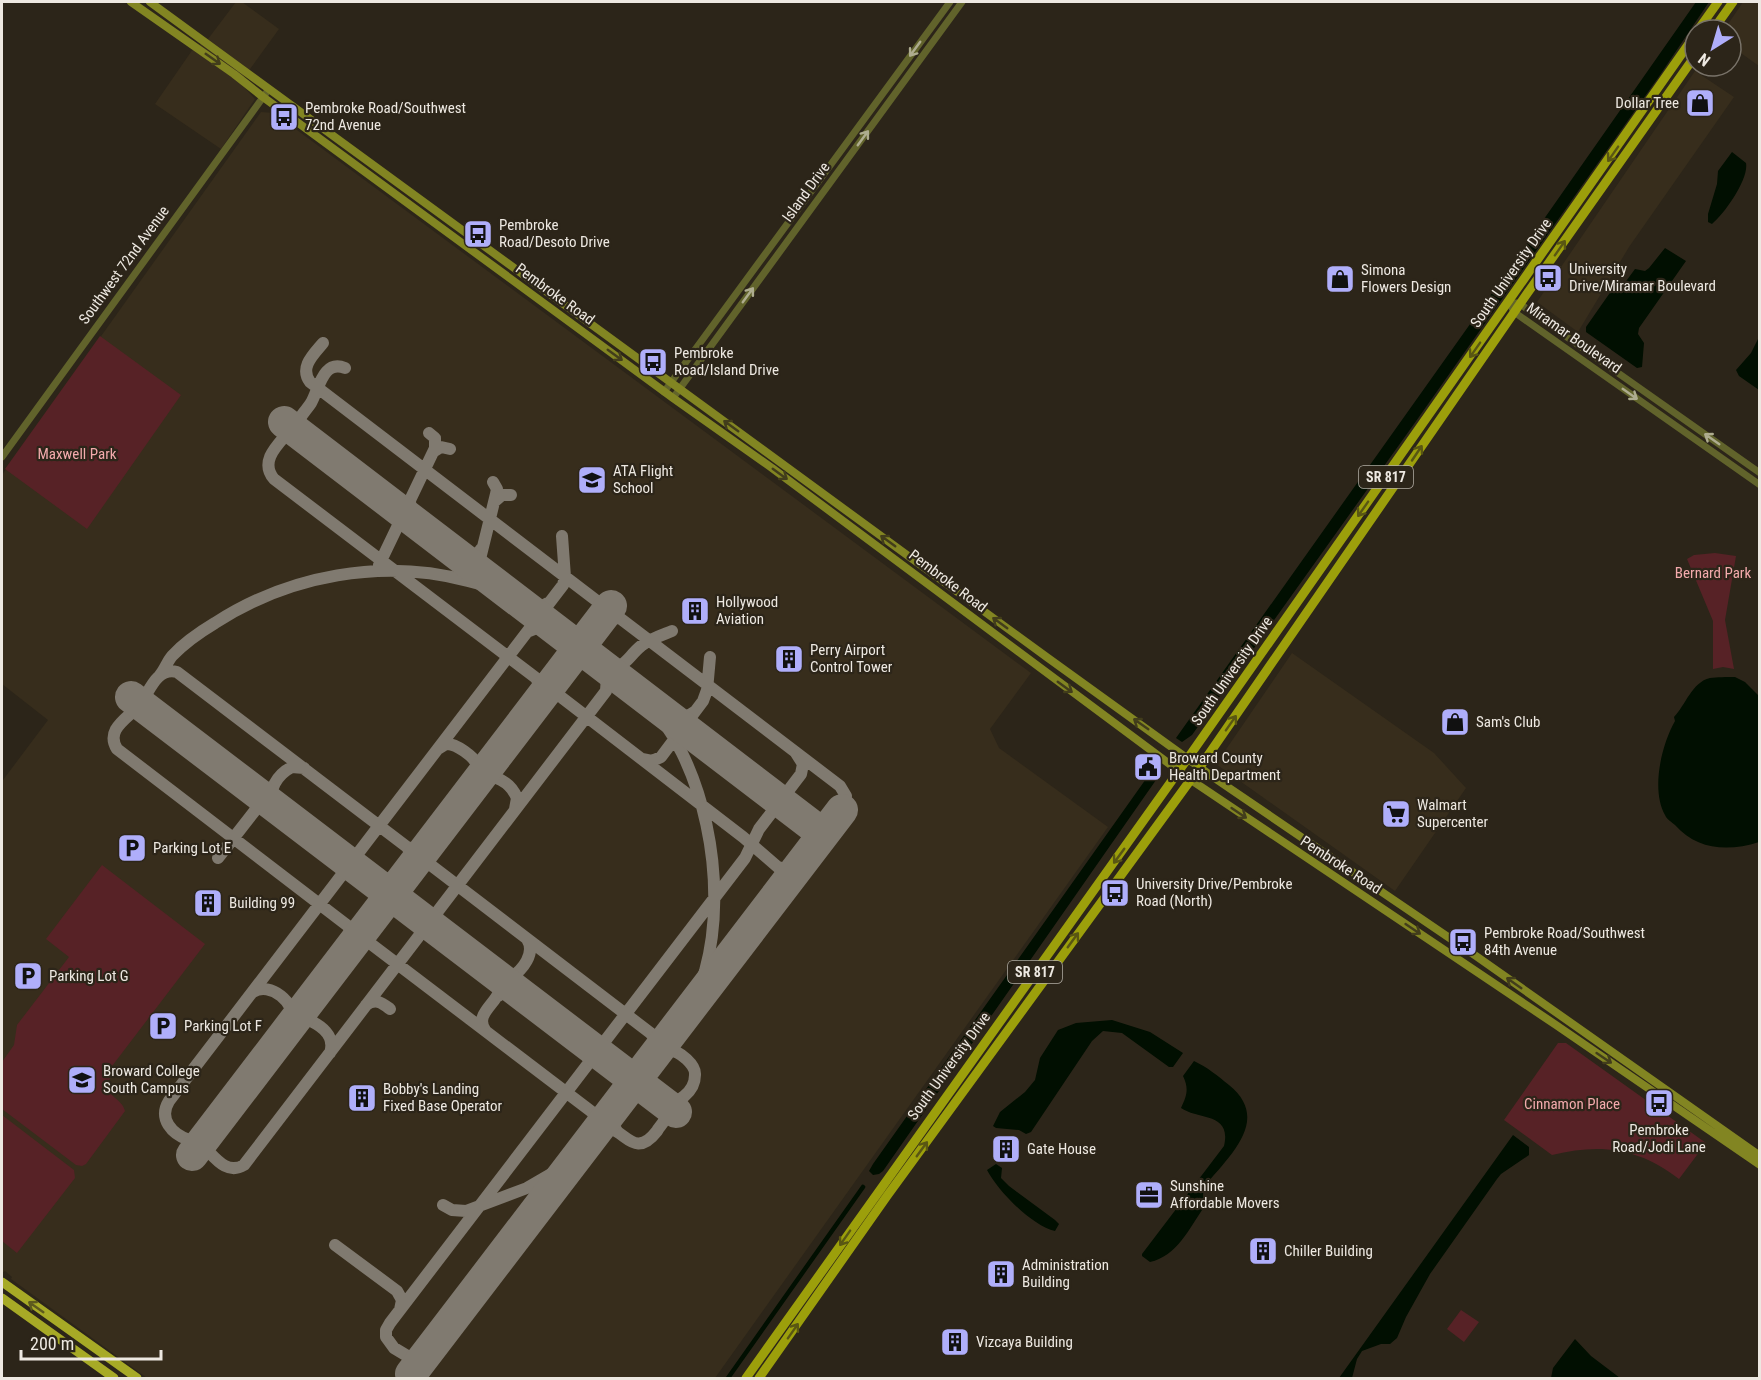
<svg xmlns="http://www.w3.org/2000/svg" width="1761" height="1380" font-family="'Roboto Condensed',sans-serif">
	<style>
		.built { fill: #372d1c }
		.green { fill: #572226 }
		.water { fill: #010f01 }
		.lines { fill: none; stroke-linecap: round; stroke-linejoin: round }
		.canal { stroke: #010f01; stroke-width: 4.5 }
		.taxiway { stroke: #807a70; stroke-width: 12 }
		.runway { stroke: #807a70; stroke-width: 32 }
		.tertiary { stroke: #61632b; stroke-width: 7 }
		.secondary { stroke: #828522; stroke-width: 8 }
		.primary { stroke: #9c9f0b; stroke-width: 9 }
		.trunk { stroke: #a7aa26; stroke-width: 9 }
		.oneway { stroke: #aeac8f }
		.oneway2 { stroke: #423d1b }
		.oneway3 { stroke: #595613 }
		.oneway4 { stroke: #5d5a1e }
		.labels { text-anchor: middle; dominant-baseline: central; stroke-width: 4.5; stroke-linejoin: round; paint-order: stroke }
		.shield { fill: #2c2519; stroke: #b3aea5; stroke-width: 1.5 }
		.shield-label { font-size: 14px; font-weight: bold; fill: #ede8e1 }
		.poi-label { font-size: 15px; fill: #ede8e1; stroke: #2c2519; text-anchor: start }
		.street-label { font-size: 15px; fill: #ede8e1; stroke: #2c2519 }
		.park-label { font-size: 15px; fill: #f3aaac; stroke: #2c2519 }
	</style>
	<rect width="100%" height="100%" fill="#2c2519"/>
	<!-- built -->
	<path class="built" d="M236,2H242L279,29L240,83L255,99L221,149L155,104L193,49L208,39Z
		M1743,2H1759V66L1731,46V30H1724Z
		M1695,71L1734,97L1629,247L1578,332L1537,302Z
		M261,112L274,113L1031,673L990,729L999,748L1108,827L715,1378H147L11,1279L12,1277L5,1271L2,1273V779L3,780L48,720L2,684V475Z
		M1292,653L1434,753L1466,788L1395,891L1216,764Z"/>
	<!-- green -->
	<path class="green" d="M100,336L181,395L87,529L5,469Z
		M1715,553L1736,556L1725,620L1734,669L1723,667L1713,669V621L1687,559L1694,555Z
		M102,865L205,944L106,1074L110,1078C101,1096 122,1097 125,1111L86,1164L82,1166L76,1165L2,1109V1062L14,1045L17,1025L69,957L46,939Z
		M1558,1043H1566L1706,1143L1679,1179C1639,1148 1601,1143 1552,1155L1504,1120Z
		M2,1115L74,1170L75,1178L17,1253L2,1241Z
		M1461,1310L1479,1322L1464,1342L1447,1329Z"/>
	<!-- water -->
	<path class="water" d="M1696,2H1709L1660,75L1414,424L1192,735L1182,742L1176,738L1490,296Z
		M1732,152L1746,163C1749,179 1725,213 1712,224L1708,222V214L1717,184L1718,171Z
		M1665,248L1686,261L1639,328L1638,334L1644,343L1642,367L1637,368L1586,332V327L1614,287L1624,284L1635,269L1645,271L1649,268Z
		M1759,337L1760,390H1759L1739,376L1736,370L1751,353Z
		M1735,677L1745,682L1759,696V842C1728,852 1697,850 1675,825C1672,822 1667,820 1665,815C1651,790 1661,746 1675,721L1674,717C1685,706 1692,682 1710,678C1717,677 1727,677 1735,677Z
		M1153,769L1160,774L1156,780L883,1171L879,1174L873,1175L869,1171L873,1164Z
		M1112,1020L1150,1032L1183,1053L1173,1067H1169L1122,1033L1103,1031L1092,1041L1031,1132L1026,1134L1019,1130L996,1128L993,1126L1000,1112L1025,1092L1035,1080L1040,1058L1058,1030L1076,1023Z
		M1194,1061C1207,1067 1218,1076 1229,1085C1272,1120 1229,1156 1204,1187L1203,1195L1206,1202L1204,1207C1189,1229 1177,1256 1150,1262L1142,1256V1254L1224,1146C1232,1112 1198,1120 1181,1108C1187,1095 1189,1089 1183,1076Z
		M1513,1135L1529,1147V1155L1501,1174L1497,1179L1430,1274L1406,1317L1397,1338L1390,1344H1381L1362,1351L1357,1359L1352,1378H1339Z
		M996,1164L1002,1168L1001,1178L1009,1186L1055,1220L1059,1224L1055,1231C1032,1226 998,1191 987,1170Z
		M1575,1339L1591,1356L1620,1378H1551L1553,1368Z"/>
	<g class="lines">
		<!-- canal -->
		<path class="canal" d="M728,1378L863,1187"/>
		<!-- taxiway -->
		<path class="taxiway" d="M323,343C314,354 299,367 310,382L597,601L602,611L600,620
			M292,428C280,443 258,460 274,479L536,678L541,687V698L551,694L561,697L743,837L780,869L785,884
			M306,439L297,428C297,418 306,411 311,403C319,389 323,359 345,368
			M433,452L441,447L450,449
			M410,501L411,514L421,527
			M494,502L502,495H511
			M562,536L565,577L563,585L359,852L356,861L360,871H348L341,876L169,1101C158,1119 172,1134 189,1140C194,1142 198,1142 202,1145C214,1156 226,1176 244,1165L419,936L427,930L438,931L435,921L438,911L606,691L607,676L600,663C625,673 625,659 641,646C649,639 662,635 672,631
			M458,555C467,559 475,558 482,548
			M379,565L435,448V438L429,433
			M490,579L482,569L480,559L496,494L497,489L493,482
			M600,620L609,616L621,619L840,786L846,796L842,810
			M527,632L542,626L557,630
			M160,675C165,669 167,662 172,656C184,643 200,632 215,623C289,575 383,558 468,581C480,584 492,587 503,592C512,597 521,605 531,607C537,608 543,606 548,603
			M641,695C706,758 729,885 705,971C700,987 692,1002 684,1017
			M664,712C675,718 683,720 694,712
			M438,749L446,744C456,743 474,757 478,765C481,770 480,774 478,780
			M642,759L652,761L661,757L703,701L707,690L710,657
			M474,760L483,763L494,759
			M478,780C493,771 511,783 517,798L515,809
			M274,806C266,791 278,774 292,767L304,768
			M255,810L258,802L254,790L265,791L273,786
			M407,847L413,858L412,867L421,863L432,866
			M427,847L426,857L432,866L653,1035L657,1043L656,1054
			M339,856L344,865L341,876
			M218,858L257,808L265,804L274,806
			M778,867L791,871L803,860
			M418,916L422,927L419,936
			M368,924L366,935L371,944
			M351,947L353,936L348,926L117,749C104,728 131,717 141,703C150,690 157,667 177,672L407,847L416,850L427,847
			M351,947L360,941L371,944L592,1112L597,1120L596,1132
			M497,976L510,978C523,970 536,953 527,939
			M253,992C270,981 297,1003 293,1023L306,1019C321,1025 336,1036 330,1053
			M498,996L505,991H517L515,981L518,972
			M309,1002L307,1012L313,1022
			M366,1005C376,998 382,1003 390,1009
			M485,1030C471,1010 512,998 497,976
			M651,1034L663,1037L673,1031
			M656,1054C660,1051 664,1049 669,1050C680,1051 696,1065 695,1075C695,1091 677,1107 662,1101
			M612,1111L611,1122L617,1131
			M596,1132C622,1115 630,1166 657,1131C659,1127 663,1124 665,1119C668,1113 666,1107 662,1101
			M443,1205L452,1210L466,1211L527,1188L558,1170L590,1140
			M335,1245L397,1291L402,1300L400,1310
			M428,1352L420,1358L414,1360L394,1348L386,1337V1330L390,1323L588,1064L590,1052L586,1043L596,1046L605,1041L745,858L759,829L801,774L803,764L796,753"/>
		<!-- runway -->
		<path class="runway" d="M284,422L823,834
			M131,697L676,1112
			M192,1155L611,606
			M411,1374L842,810"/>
		<!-- tertiary -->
		<path class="tertiary" d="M1509,302L1514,312L1760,485
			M1516,303L1520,304L1760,473
			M664,392L950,2
			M673,398L962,2
			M2,457L269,89"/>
		<!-- secondary -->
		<path class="secondary" d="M131,2L234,74L263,97L673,398L772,468L1191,780L1556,1025L1760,1165
			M150,2L1048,658L1213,777L1476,956L1760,1156"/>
		<!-- primary -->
		<path class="primary" d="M1698,30L1718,2
			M1713,30L1733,2
			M746,1378L1188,758L1695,35
			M759,1378L887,1196L1200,767L1524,298L1695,56"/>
		<!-- trunk -->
		<path class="trunk" d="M2,1282L137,1378
			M2,1298L114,1378"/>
	</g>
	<!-- one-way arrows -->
	<defs><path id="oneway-shaft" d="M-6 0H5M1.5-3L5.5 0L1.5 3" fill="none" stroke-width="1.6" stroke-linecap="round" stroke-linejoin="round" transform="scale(1.5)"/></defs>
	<g class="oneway">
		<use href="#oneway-shaft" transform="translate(915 49) rotate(126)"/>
		<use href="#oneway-shaft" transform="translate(863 138) rotate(-54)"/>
		<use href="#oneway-shaft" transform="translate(748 295) rotate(-54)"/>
		<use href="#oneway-shaft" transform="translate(1630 394) rotate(35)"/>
		<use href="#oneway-shaft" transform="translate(1712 439) rotate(-145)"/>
	</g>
	<g class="oneway2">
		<use href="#oneway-shaft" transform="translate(213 59) rotate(35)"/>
		<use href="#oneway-shaft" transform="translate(615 355) rotate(36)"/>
		<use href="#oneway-shaft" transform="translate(731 426) rotate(-144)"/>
		<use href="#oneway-shaft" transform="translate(780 474) rotate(36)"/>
		<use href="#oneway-shaft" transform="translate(888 541) rotate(-144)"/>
		<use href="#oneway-shaft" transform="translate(1000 623) rotate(-144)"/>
		<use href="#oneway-shaft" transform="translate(1065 687) rotate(36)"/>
		<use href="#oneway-shaft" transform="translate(1141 724) rotate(-145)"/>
		<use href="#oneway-shaft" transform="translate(1239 813) rotate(34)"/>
		<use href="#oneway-shaft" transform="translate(1413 929) rotate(34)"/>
		<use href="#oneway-shaft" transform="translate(1514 983) rotate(-145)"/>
		<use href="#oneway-shaft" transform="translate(1604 1058) rotate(34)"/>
	</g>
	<g class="oneway3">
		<use href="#oneway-shaft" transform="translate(1613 154) rotate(125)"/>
		<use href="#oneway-shaft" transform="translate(1560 248) rotate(-55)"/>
		<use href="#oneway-shaft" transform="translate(1475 350) rotate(125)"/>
		<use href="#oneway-shaft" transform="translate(1417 453) rotate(-56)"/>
		<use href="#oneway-shaft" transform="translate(1363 509) rotate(125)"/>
		<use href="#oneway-shaft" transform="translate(1231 723) rotate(-55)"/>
		<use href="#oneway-shaft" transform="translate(1119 856) rotate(126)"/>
		<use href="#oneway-shaft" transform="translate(1073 940) rotate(-54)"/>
		<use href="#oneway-shaft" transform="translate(922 1149) rotate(-54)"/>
		<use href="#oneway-shaft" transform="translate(845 1238) rotate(125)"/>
		<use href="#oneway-shaft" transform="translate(793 1331) rotate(-55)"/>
	</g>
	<use class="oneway4" href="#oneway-shaft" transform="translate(36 1307) rotate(-145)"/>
	<!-- icons -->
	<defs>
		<g id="shop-square" transform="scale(1.5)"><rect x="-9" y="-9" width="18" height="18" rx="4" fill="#afaefa" stroke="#2c2519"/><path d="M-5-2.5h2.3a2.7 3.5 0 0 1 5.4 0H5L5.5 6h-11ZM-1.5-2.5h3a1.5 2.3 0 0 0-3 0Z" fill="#111"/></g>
		<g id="bus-square" transform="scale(1.5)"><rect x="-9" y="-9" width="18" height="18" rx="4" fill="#afaefa" stroke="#2c2519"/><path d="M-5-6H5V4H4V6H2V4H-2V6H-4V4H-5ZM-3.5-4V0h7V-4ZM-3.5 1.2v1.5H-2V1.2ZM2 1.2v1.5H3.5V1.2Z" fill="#111"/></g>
		<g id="school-square" transform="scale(1.5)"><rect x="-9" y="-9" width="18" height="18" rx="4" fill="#afaefa" stroke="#2c2519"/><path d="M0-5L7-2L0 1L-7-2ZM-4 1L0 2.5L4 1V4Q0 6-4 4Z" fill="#111"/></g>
		<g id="building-square" transform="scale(1.5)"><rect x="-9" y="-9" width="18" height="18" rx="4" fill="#afaefa" stroke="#2c2519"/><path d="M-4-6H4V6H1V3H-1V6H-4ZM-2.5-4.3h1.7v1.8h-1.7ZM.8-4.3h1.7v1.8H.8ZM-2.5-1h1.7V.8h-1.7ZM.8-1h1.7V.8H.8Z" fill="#111"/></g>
		<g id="civic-square" transform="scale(1.5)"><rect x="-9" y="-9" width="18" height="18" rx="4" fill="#afaefa" stroke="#2c2519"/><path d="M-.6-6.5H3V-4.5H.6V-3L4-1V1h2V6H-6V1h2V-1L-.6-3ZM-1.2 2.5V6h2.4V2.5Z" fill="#111"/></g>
		<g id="supermarket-square" transform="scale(1.5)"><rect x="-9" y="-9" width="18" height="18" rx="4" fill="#afaefa" stroke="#2c2519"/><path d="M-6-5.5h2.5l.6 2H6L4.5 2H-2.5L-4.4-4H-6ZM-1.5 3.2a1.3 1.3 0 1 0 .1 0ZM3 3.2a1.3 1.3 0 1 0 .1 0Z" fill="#111"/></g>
		<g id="parking-square" transform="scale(1.5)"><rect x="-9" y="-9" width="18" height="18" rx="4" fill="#afaefa" stroke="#2c2519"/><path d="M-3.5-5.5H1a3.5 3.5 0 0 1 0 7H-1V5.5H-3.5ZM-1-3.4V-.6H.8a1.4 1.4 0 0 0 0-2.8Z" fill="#111"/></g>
		<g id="university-square" transform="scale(1.5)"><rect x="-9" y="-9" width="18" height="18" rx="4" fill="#afaefa" stroke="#2c2519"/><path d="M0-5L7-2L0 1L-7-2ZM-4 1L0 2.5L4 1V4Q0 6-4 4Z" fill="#111"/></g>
		<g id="office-square" transform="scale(1.5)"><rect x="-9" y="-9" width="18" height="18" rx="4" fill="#afaefa" stroke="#2c2519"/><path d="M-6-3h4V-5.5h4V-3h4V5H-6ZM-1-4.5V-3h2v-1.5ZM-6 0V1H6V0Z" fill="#111"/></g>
	</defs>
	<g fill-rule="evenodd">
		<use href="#shop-square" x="1700" y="103"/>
		<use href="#bus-square" x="284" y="117"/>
		<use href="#bus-square" x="478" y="234"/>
		<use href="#bus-square" x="1548" y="278"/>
		<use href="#shop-square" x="1340" y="279"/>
		<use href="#bus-square" x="653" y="362"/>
		<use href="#school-square" x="592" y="480"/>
		<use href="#building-square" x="695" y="611"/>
		<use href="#building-square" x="789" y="659"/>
		<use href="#shop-square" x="1455" y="722"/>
		<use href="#civic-square" x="1148" y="767"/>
		<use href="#supermarket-square" x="1396" y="814"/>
		<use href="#parking-square" x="132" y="848"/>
		<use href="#bus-square" x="1115" y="893"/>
		<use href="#building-square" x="208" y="903"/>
		<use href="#bus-square" x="1463" y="942"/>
		<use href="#parking-square" x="28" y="976"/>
		<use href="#parking-square" x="163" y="1026"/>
		<use href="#university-square" x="82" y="1080"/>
		<use href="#building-square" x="362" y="1098"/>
		<use href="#bus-square" x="1659" y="1103"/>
		<use href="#building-square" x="1006" y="1149"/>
		<use href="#office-square" x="1149" y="1195"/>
		<use href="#building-square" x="1263" y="1251"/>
		<use href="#building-square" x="1001" y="1274"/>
		<use href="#building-square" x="955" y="1342"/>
	</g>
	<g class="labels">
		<!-- shield labels -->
		<g class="shield">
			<rect x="1359" y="466" width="54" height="22" rx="4.5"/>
			<rect x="1008" y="961" width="54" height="22" rx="4.5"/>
		</g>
		<g class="shield-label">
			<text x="1386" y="477">SR 817</text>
			<text x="1035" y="972">SR 817</text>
		</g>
		<!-- poi labels -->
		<g class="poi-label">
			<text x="1679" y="103" text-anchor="end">Dollar Tree</text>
			<text x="305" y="108">Pembroke Road/Southwest<tspan x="305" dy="17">72nd Avenue</tspan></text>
			<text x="499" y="225">Pembroke<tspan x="499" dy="17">Road/Desoto Drive</tspan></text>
			<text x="1569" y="269">University<tspan x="1569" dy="17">Drive/Miramar Boulevard</tspan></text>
			<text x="1361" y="270">Simona<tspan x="1361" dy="17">Flowers Design</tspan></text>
			<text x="674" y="353">Pembroke<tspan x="674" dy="17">Road/Island Drive</tspan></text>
			<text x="613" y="471">ATA Flight<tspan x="613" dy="17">School</tspan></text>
			<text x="716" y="602">Hollywood<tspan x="716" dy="17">Aviation</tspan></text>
			<text x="810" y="650">Perry Airport<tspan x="810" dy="17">Control Tower</tspan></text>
			<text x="1476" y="722">Sam's Club</text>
			<text x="1169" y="758">Broward County<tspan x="1169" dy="17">Health Department</tspan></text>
			<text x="1417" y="805">Walmart<tspan x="1417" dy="17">Supercenter</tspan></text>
			<text x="153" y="848">Parking Lot E</text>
			<text x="1136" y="884">University Drive/Pembroke<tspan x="1136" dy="17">Road (North)</tspan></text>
			<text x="229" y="903">Building 99</text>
			<text x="1484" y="933">Pembroke Road/Southwest<tspan x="1484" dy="17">84th Avenue</tspan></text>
			<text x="49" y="976">Parking Lot G</text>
			<text x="184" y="1026">Parking Lot F</text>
			<text x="103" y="1071">Broward College<tspan x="103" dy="17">South Campus</tspan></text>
			<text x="383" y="1089">Bobby's Landing<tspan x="383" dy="17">Fixed Base Operator</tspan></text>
			<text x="1659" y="1130" text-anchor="middle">Pembroke<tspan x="1659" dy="17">Road/Jodi Lane</tspan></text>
			<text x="1027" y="1149">Gate House</text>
			<text x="1170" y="1186">Sunshine<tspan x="1170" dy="17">Affordable Movers</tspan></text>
			<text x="1284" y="1251">Chiller Building</text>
			<text x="1022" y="1265">Administration<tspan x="1022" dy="17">Building</tspan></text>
			<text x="976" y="1342">Vizcaya Building</text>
		</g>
		<!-- street labels -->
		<g class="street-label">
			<text transform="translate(806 192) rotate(-54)">Island Drive</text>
			<text transform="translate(124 265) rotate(-54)">Southwest 72nd Avenue</text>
			<text transform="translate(1511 273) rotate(-55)">South University Drive</text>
			<text transform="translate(555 294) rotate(36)">Pembroke Road</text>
			<text transform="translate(1574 338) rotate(35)">Miramar Boulevard</text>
			<text transform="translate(948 581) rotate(37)">Pembroke Road</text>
			<text transform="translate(1232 671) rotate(-55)">South University Drive</text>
			<text transform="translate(1341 865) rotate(33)">Pembroke Road</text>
			<text transform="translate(949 1066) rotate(-54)">South University Drive</text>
		</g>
		<!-- park labels -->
		<g class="park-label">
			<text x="77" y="454">Maxwell Park</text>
			<text x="1713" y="573">Bernard Park</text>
			<text x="1572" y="1104">Cinnamon Place</text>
		</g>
	</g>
	<!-- border -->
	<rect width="1761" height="1380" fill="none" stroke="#ede8e1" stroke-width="6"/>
	<!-- north arrow -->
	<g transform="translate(1713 48) rotate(217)"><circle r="28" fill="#2c2519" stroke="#797369" stroke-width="1.5"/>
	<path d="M0-4.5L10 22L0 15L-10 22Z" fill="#afaefa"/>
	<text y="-9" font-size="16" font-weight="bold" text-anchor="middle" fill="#ede8e1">N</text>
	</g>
	<!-- scale -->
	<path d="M21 1350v9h140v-9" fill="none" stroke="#ede8e1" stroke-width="3"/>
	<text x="30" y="1350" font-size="18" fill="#ede8e1" stroke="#2c2519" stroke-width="4.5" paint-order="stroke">200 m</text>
</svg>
